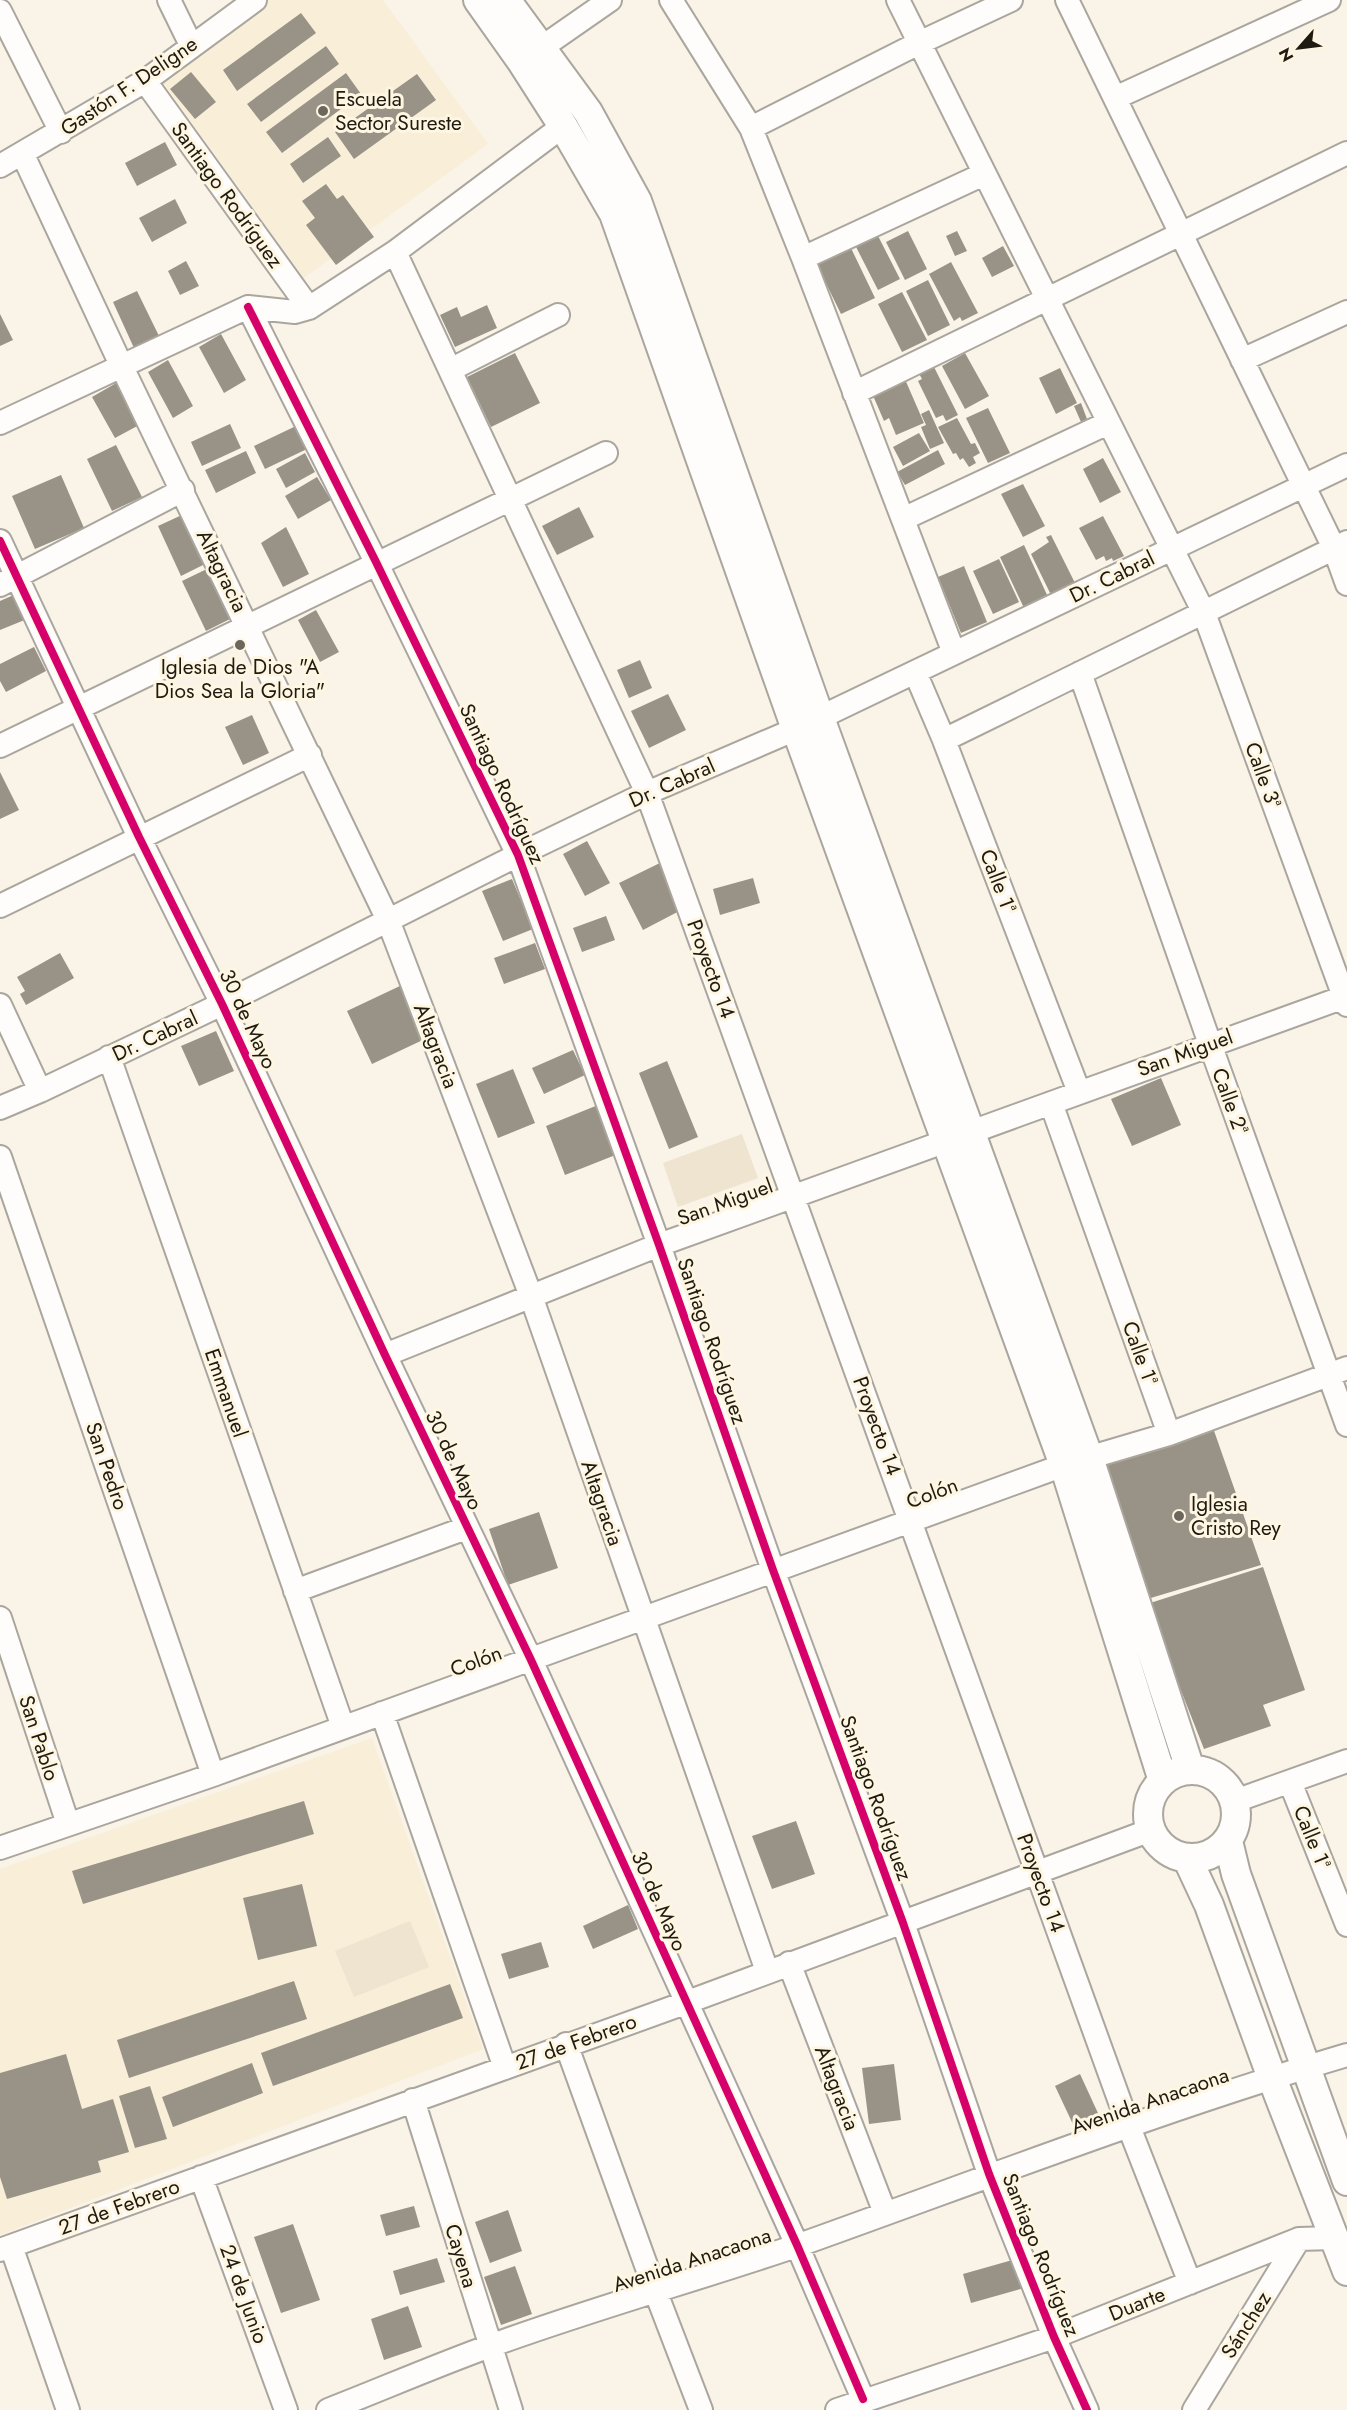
<svg xmlns="http://www.w3.org/2000/svg" width="1347" height="2410" font-family="Jost,sans-serif">
	<style>
		.built { fill: #f9eed8 }
		.green { fill: #eee4cf }
		.building { fill: #999387 }
		.lines { fill: none; stroke-linecap: round; stroke-linejoin: round }
		.minor-casing { stroke: #aba69d; stroke-width: 26 }
		.major-casing { stroke: #aba69d; stroke-width: 32 }
		.minor { stroke: #fefdfc; stroke-width: 22 }
		.major { stroke: #fefdfc; stroke-width: 28 }
		.cycleway-casing { stroke: #fff6e2; stroke-width: 11 }
		.cycleway { stroke: #d6006c; stroke-width: 8 }
		.poi-dot { fill: #6b675d; stroke: #fff6e2; stroke-width: 2 }
		.labels { text-anchor: middle; dominant-baseline: central; stroke-width: 6; stroke-linejoin: round; paint-order: stroke }
		.street-label { font-size: 21px; fill: #1f1b12; stroke: #fff6e2 }
		.poi-label { font-size: 21px; fill: #1f1b12; stroke: #fff6e2; text-anchor: start }
	</style>
	<rect width="100%" height="100%" fill="#f9f3e8"/>
	<!-- built -->
	<path class="built" d="M269,0H383L488,144L304,278L159,77Z
		M372,1738L483,2049L0,2235V1869Z"/>
	<!-- green -->
	<path class="green" d="M742,1134L758,1178L678,1207L663,1163Z
		M410,1921L429,1967L354,1997L335,1951Z"/>
	<!-- building -->
	<path class="building" d="M301,13L316,33L237,91L223,70Z
		M326,46L339,64L261,122L247,104Z
		M191,72L216,102L195,119L170,89Z
		M346,73L361,94L282,153L266,132Z
		M417,74L436,100L354,159L335,132Z
		M328,137L341,156L303,183L290,164Z
		M165,142L177,165L137,186L125,163Z
		M326,184L337,199L343,195L374,237L336,265L306,225L315,218L302,201Z
		M175,199L187,223L152,242L139,218Z
		M875,230L900,279L878,290L853,241Z
		M908,231L927,269L905,280L886,242Z
		M957,231L967,251L955,256L946,236Z
		M850,246L875,298L841,314L816,263Z
		M1003,246L1014,266L992,277L982,258Z
		M186,261L199,286L180,295L168,271Z
		M951,262L978,313L962,321L960,317L954,321L929,274Z
		M928,280L950,325L928,336L906,291Z
		M137,291L159,336L134,348L113,302Z
		M902,292L927,340L902,352L878,304Z
		M487,305L497,328L455,347L440,315L457,307L461,317Z
		M0,314L13,340L0,346Z
		M221,334L246,380L224,393L199,347Z
		M515,353L540,403L491,427L467,377Z
		M965,353L989,396L965,409L942,366Z
		M168,360L193,406L173,418L148,372Z
		M932,363L958,415L946,421L943,415L936,418L918,381L922,379L917,370Z
		M1060,368L1077,403L1056,414L1039,378Z
		M904,377L924,423L896,435L889,418L884,421L871,391Z
		M118,382L141,424L115,438L92,397Z
		M1081,403L1087,419L1081,422L1074,406Z
		M988,408L1010,453L988,463L966,418Z
		M929,410L944,443L930,449L921,427L926,425L921,414Z
		M957,418L971,444L975,443L980,453L973,457L976,463L969,467L963,458L960,460L956,453L953,454L938,427Z
		M230,424L241,448L202,466L191,442Z
		M296,426L307,449L265,469L254,446Z
		M919,433L930,451L903,466L893,447Z
		M116,445L142,497L112,511L87,459Z
		M938,450L945,464L905,485L897,472Z
		M246,451L256,473L216,493L205,470Z
		M305,453L315,472L286,488L276,469Z
		M1103,458L1121,492L1100,503L1083,469Z
		M61,475L84,528L35,549L12,496Z
		M317,477L331,500L298,519L285,496Z
		M1023,484L1045,526L1023,537L1001,494Z
		M579,507L594,537L557,555L542,526Z
		M184,514L207,563L181,576L158,526Z
		M1103,516L1124,556L1113,561L1112,558L1106,561L1104,556L1096,560L1079,528Z
		M286,527L309,574L283,587L261,543Z
		M1051,535L1075,583L1051,595L1031,554L1049,542L1046,537Z
		M1024,545L1048,597L1024,608L1000,557Z
		M999,559L1019,602L993,614L973,571Z
		M213,566L236,616L206,631L182,581Z
		M964,566L987,622L961,633L938,577Z
		M16,594L27,619L0,630V601Z
		M316,610L339,652L320,662L298,620Z
		M34,647L46,671L6,692L0,681V664Z
		M640,660L652,688L629,698L617,670Z
		M668,694L686,730L649,748L631,711Z
		M252,715L269,753L243,765L225,727Z
		M0,772L19,810L0,819Z
		M587,841L610,883L585,896L563,854Z
		M664,861L687,907L643,930L619,883Z
		M753,878L760,903L720,915L713,889Z
		M512,879L533,929L503,941L482,891Z
		M606,916L615,940L582,952L573,928Z
		M535,943L545,969L504,984L494,958Z
		M60,953L74,978L26,1005L20,994L25,991L17,977Z
		M402,985L427,1038L372,1064L347,1011Z
		M216,1031L234,1071L199,1086L181,1046Z
		M573,1050L585,1075L544,1094L532,1068Z
		M667,1061L698,1137L669,1149L639,1073Z
		M513,1069L535,1123L498,1138L476,1084Z
		M1161,1078L1181,1125L1132,1146L1111,1099Z
		M598,1105L618,1154L565,1175L546,1126Z
		M1212,1425L1261,1565L1144,1600L1096,1467Z
		M539,1512L558,1568L508,1585L489,1529Z
		M1263,1567L1305,1690L1263,1705L1271,1726L1204,1749L1147,1604Z
		M304,1801L314,1834L83,1904L72,1871Z
		M796,1821L815,1874L772,1889L752,1836Z
		M302,1884L317,1946L258,1960L243,1898Z
		M628,1905L638,1929L593,1949L583,1926Z
		M541,1942L549,1967L509,1979L501,1954Z
		M294,1981L307,2019L129,2078L117,2040Z
		M450,1984L463,2018L273,2086L261,2053Z
		M66,2054L82,2109L113,2099L129,2152L98,2161L101,2172L7,2199L0,2177V2073Z
		M252,2063L263,2093L173,2127L162,2097Z
		M894,2064L901,2120L869,2124L862,2068Z
		M1080,2074L1103,2124L1078,2135L1055,2086Z
		M150,2086L167,2139L135,2148L119,2096Z
		M414,2206L420,2227L386,2236L380,2215Z
		M508,2210L522,2251L490,2263L475,2222Z
		M293,2224L320,2300L281,2313L254,2237Z
		M437,2258L445,2282L400,2295L393,2271Z
		M1016,2259L1024,2288L971,2303L963,2274Z
		M515,2266L532,2314L501,2325L484,2277Z
		M408,2306L422,2347L384,2360L371,2319Z"/>
	<g class="lines">
		<!-- minor casing -->
		<g class="minor-casing">
			<path id="minor" d="M169,0L191,45
				M671,0L751,128L803,258L954,653
				M898,0L1204,613L1347,1005
				M1067,0L1334,548L1347,584
				M0,11L61,132
				M541,48L610,0
				M145,81L309,308
				M1115,98L1329,0
				M751,128L919,43L1011,0
				M23,155L122,367L388,920L531,1296L767,1971
				M0,166L145,81L255,0
				M395,252L647,793L1129,2127L1190,2283
				M803,258L984,174
				M248,307L376,562L518,855L659,1245L773,1570L903,1923L989,2174L1054,2337L1087,2410
				M1242,360L1347,312
				M450,370L558,315
				M854,393L1347,153
				M0,423L248,307L295,312L309,308L395,252L563,126
				M903,519L1108,423
				M0,541L139,837L222,1004L385,1355L531,1660L797,2245L863,2399
				M0,585L183,490
				M915,672L944,740L1079,1092
				M1080,673L1210,1044L1347,1425
				M944,740L1347,542
				M0,746L606,453
				M0,906L310,755
				M0,1005L40,1091
				M109,1057L343,1727
				M1051,1103L1169,1434
				M0,1108L40,1091L222,1004L518,855L647,793L796,729L1347,465
				M0,1157L213,1775
				M385,1355L659,1245L1347,996
				M295,1591L466,1528
				M0,1618L68,1824
				M382,1713L505,2068
				M1290,1782L1347,1925
				M1235,1801L1347,1761
				M0,1848L213,1775L1064,1465L1169,1434L1347,1368
				M789,1963L885,2213
				M566,2044L655,2290L701,2410
				M413,2100L511,2410
				M201,2177L286,2410
				M11,2246L68,2410
				M0,2250L685,2003L1151,1830
				M328,2410C382,2389 435,2366 490,2346C591,2309 696,2280 799,2245C981,2180 1161,2110 1347,2055
				M837,2410L1054,2337L1299,2239L1334,2238
				M1194,2410L1299,2239"/>
		</g>
		<!-- major casing -->
		<g class="major-casing">
			<path id="major" d="M478,0L522,62L563,126L614,214L796,729L1064,1465L1163,1781
				M506,0L588,112L637,201L820,718L1089,1458L1190,1769
				M1148 1814a44 44 0 1 1 88 0a44 44 0 1 1-88 0Z
				M1228,1841L1236,1874L1347,2181
				M1187,1858L1209,1905L1272,2078L1347,2271"/>
		</g>
		<!-- minor -->
		<use href="#minor" class="minor"/>
		<!-- major -->
		<use href="#major" class="major"/>
		<!-- cycleway casing -->
		<g class="cycleway-casing">
			<path id="cycleway" d="M248,307L376,562L518,855L659,1245L773,1570L903,1923L989,2174L1054,2337L1087,2410
				M0,541L139,837L222,1004L385,1355L531,1660L797,2245L863,2399"/>
		</g>
		<!-- cycleway -->
		<use href="#cycleway" class="cycleway"/>
	</g>
	<!-- markers -->
	<g class="poi-dot">
		<circle cx="323" cy="111" r="6"/>
		<circle cx="240" cy="645" r="6"/>
		<circle cx="1179" cy="1516" r="6"/>
	</g>
	<g class="labels">
		<!-- street labels -->
		<g class="street-label">
			<text transform="translate(129 86) rotate(-34)">Gastón F. Deligne</text>
			<text transform="translate(227 195) rotate(54)">Santiago Rodríguez</text>
			<text transform="translate(222 571) rotate(64)">Altagracia</text>
			<text transform="translate(1112 577) rotate(-26)">Dr. Cabral</text>
			<text transform="translate(1263 775) rotate(70)">Calle 3ª</text>
			<text transform="translate(672 783) rotate(-24)">Dr. Cabral</text>
			<text transform="translate(502 784) rotate(65)">Santiago Rodríguez</text>
			<text transform="translate(998 881) rotate(69)">Calle 1ª</text>
			<text transform="translate(711 969) rotate(70)">Proyecto 14</text>
			<text transform="translate(248 1019) rotate(65)">30 de Mayo</text>
			<text transform="translate(155 1036) rotate(-25)">Dr. Cabral</text>
			<text transform="translate(436 1046) rotate(69)">Altagracia</text>
			<text transform="translate(1185 1053) rotate(-20)">San Miguel</text>
			<text transform="translate(1230 1101) rotate(70)">Calle 2ª</text>
			<text transform="translate(725 1202) rotate(-20)">San Miguel</text>
			<text transform="translate(712 1341) rotate(71)">Santiago Rodríguez</text>
			<text transform="translate(1140 1353) rotate(70)">Calle 1ª</text>
			<text transform="translate(226 1393) rotate(71)">Emmanuel</text>
			<text transform="translate(877 1426) rotate(70)">Proyecto 14</text>
			<text transform="translate(454 1460) rotate(65)">30 de Mayo</text>
			<text transform="translate(107 1466) rotate(71)">San Pedro</text>
			<text transform="translate(932 1493) rotate(-20)">Colón</text>
			<text transform="translate(602 1503) rotate(71)">Altagracia</text>
			<text transform="translate(476 1661) rotate(-20)">Colón</text>
			<text transform="translate(39 1738) rotate(72)">San Pablo</text>
			<text transform="translate(876 1798) rotate(70)">Santiago Rodríguez</text>
			<text transform="translate(1312 1837) rotate(68)">Calle 1ª</text>
			<text transform="translate(1041 1883) rotate(70)">Proyecto 14</text>
			<text transform="translate(659 1901) rotate(66)">30 de Mayo</text>
			<text transform="translate(576 2042) rotate(-20)">27 de Febrero</text>
			<text transform="translate(837 2088) rotate(69)">Altagracia</text>
			<text transform="translate(1150 2101) rotate(-19)">Avenida Anacaona</text>
			<text transform="translate(119 2207) rotate(-20)">27 de Febrero</text>
			<text transform="translate(1041 2255) rotate(68)">Santiago Rodríguez</text>
			<text transform="translate(461 2256) rotate(73)">Cayena</text>
			<text transform="translate(692 2260) rotate(-18)">Avenida Anacaona</text>
			<text transform="translate(244 2294) rotate(70)">24 de Junio</text>
			<text transform="translate(1137 2304) rotate(-22)">Duarte</text>
			<text transform="translate(1246 2325) rotate(-58)">Sánchez</text>
		</g>
		<!-- poi labels -->
		<g class="poi-label">
			<text x="335" y="99">Escuela<tspan x="335" dy="24">Sector Sureste</tspan></text>
			<text x="240" y="667" text-anchor="middle">Iglesia de Dios "A<tspan x="240" dy="24">Dios Sea la Gloria"</tspan></text>
			<text x="1191" y="1504">Iglesia<tspan x="1191" dy="24">Cristo Rey</tspan></text>
		</g>
	</g>
	<!-- north arrow -->
	<g transform="translate(1299 48) rotate(242)" stroke="#fff6e2" stroke-width="4.5" paint-order="stroke">
	<path d="M0-4.5L10 22L0 15L-10 22Z" fill="#1f1b12"/>
	<text y="-9" font-size="16" font-weight="bold" text-anchor="middle" fill="#1f1b12">N</text>
	</g>
</svg>
